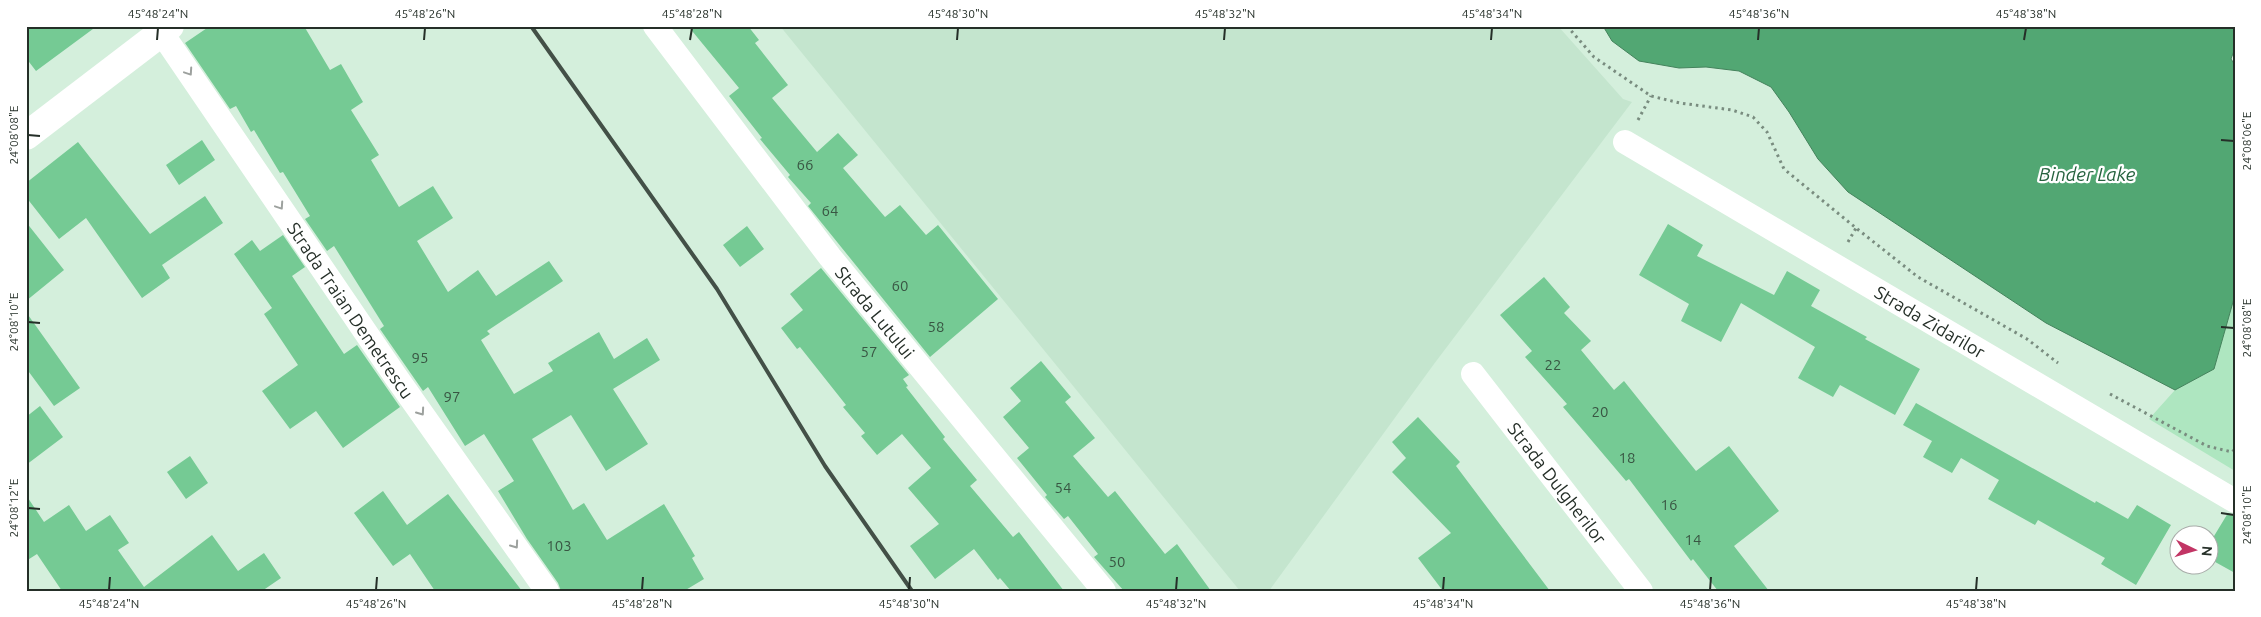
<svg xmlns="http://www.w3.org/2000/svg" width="2261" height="617" font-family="Ubuntu,sans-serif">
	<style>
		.built { fill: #c4e5ce }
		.green { fill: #aee6c0 }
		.water { fill: #52a773; stroke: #44835c }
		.building { fill: #75ca94 }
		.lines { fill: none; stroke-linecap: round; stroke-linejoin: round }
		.path { stroke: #798c7f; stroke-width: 3; stroke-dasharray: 2.5 4; stroke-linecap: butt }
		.street { stroke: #fff; stroke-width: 24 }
		.secondary { stroke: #fff; stroke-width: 28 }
		.rail { stroke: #435047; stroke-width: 4 }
		.oneway { stroke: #9da19e }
		.ticks { fill: none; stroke: #252f28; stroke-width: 2 }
		.labels { text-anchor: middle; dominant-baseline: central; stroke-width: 4.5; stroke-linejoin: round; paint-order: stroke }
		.number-label { font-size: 15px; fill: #395643 }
		.street-label { font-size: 18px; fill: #252f28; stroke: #fff }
		.water-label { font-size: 19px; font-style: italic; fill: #26633f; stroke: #fff }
		.neatline { fill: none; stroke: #252f28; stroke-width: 2 }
		.ticks-label { font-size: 12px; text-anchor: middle; fill: #252f28 }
	</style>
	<rect width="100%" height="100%" fill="#d4efdc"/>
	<!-- built -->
	<path class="built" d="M780,26H1558L1623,99L1632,102L1434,364L1269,591H1240Z"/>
	<!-- green -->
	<path class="green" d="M2235,295V471L2149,419L2175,390L2214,369Z"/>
	<!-- water -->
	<path class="water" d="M1603,26H2235V48L2231,59L2235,65V295L2214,369L2175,390L2046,323L1848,192L1818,159L1789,112L1771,87L1739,71L1706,67L1679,68L1639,61L1612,41Z"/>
	<!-- building -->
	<path class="building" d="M26,26H97L36,71L26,58Z
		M210,26H304L330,70L341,64L363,102L351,110L379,155L371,160L399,207L433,186L453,218L417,241L448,292L478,270L496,296L549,261L563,281L487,331L490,334L481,340L514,394L553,371L548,363L599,332L614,359L647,338L660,360L613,389L648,444L606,471L571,415L532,439L573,510L584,503L607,540L664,504L695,556L692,558L704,579L684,591H561L558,583L527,539L498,491L514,481L484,434L465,446L428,387L423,391L380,329L384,326L334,246L327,251L305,219L310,216L283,172L280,173L254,130L251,132L236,106L230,109L185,43Z
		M688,26H748L759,40L755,43L788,85L772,98L817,152L838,133L858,155L843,168L885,217L900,205L926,235L938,225L998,299L930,357L808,206L811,203L788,177L790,175L760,139L762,138L729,96L739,88Z
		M202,140L215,160L179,185L166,165Z
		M78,142L150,234L205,196L223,223L162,265L170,278L142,298L86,218L59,239L26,197V183Z
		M26,222L64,270L26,301Z
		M1668,224L1703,245L1697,256L1774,295L1787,271L1820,290L1811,306L1867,337L1865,339L1920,369L1895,415L1840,385L1833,397L1798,378L1815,347L1741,303L1721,342L1681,321L1689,304L1639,275Z
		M747,226L764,249L740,267L723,245Z
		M283,235L305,267L292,276L344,354L357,345L400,407L343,448L316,411L290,429L262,391L298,365L264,314L272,308L234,254L252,240L260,251Z
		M821,268L909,375L903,379L908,386L906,387L945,437L943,439L977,480L970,486L1013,537L1019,532L1064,591H1011L1000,578L998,580L974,549L935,579L910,546L939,524L908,488L931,468L902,434L877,455L861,436L865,433L843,407L846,405L800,347L797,349L781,328L803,310L790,294Z
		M1544,277L1570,307L1564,313L1591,341L1581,350L1614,390L1624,381L1696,471L1729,446L1779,511L1734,546L1769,591H1718L1693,559L1691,561L1629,479L1626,481L1587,435L1563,407L1567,404L1525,357L1532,351L1500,315Z
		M26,312L80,388L54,406L26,368Z
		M1041,361L1071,397L1065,402L1095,438L1073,456L1108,497L1115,491L1165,554L1177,544L1211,591H1124L1094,557L1098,554L1068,516L1064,519L1045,497L1047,495L1017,458L1029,448L1003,417L1021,401L1010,388Z
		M1916,403L2095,503L2096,501L2128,519L2137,505L2171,525L2136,585L2101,564L2105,558L2038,520L2035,525L1988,499L1999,480L1961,458L1952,473L1923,457L1932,441L1903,425Z
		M40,406L63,437L26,465V417Z
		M1418,417L1460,462L1456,466L1550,591H1443L1418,558L1451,533L1392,472L1406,458L1392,442Z
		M190,456L208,483L186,499L167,472Z
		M383,491L407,525L448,494L522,591H435L410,554L393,566L354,513Z
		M26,495L44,522L69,505L86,531L110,515L129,543L118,550L144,587L212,535L238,571L264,553L281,578L262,591H62L37,554L26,561Z
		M2228,513L2235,515V573L2208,558V546Z"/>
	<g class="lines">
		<!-- path -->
		<path class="path" d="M1567,26L1594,57L1651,96L1680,103L1732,110L1753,117L1767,132L1784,169L1856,228L1918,277L2027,339L2058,363
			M1638,120L1651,96
			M1848,242L1856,228
			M2110,394L2207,446L2232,452L2235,449"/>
		<!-- street -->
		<g class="street">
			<path id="s1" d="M157,26L396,377L547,591"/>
			<path id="s2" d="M655,26L830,257L1104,591"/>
			<path id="s3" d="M1625,142L2235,501"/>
			<path id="s4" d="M1473,374L1641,591"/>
		</g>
		<!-- secondary -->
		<path class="secondary" d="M26,136L170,26"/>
		<!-- rail -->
		<path class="rail" d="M531,26L717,289L825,466L912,591"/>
	</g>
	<!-- one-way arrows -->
	<defs><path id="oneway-chevron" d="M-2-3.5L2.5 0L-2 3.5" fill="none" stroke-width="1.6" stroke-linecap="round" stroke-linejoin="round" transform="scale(1.25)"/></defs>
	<g class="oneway">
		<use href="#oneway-chevron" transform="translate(189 72) rotate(56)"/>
		<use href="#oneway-chevron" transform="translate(280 206) rotate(56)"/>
		<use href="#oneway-chevron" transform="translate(421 412) rotate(55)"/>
		<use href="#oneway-chevron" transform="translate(515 545) rotate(55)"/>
	</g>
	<!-- ticks -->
	<path class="ticks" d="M157,40L158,28M424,40L425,28M690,40L692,28M957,40L958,28M1224,40L1225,28M1491,40L1492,28M1758,40L1759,28M2024,40L2026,28M28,135L40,136M2221,140L2234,141M28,322L40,323M2221,327L2234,328M28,508L40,509M2221,513L2234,515M109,590L110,577M376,590L377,577M642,590L643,577M909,590L910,577M1176,590L1177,577M1443,590L1444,577M1710,590L1711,577M1976,590L1977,577"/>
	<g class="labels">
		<!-- number labels -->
		<g class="number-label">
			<text x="805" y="164">66</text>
			<text x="830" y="210">64</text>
			<text x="900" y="285">60</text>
			<text x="936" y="326">58</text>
			<text x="869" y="351">57</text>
			<text x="420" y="357">95</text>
			<text x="1553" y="364">22</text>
			<text x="452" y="396">97</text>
			<text x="1600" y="411">20</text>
			<text x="1627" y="457">18</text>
			<text x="1063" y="487">54</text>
			<text x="1669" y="504">16</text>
			<text x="1693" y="539">14</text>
			<text x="559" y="545">103</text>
			<text x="1117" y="561">50</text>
		</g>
		<!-- street labels -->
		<g class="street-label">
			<text stroke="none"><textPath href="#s1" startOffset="344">Strada Traian Demetrescu</textPath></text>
			<text stroke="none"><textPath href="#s2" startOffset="361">Strada Lutului</textPath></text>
			<text stroke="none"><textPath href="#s3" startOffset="354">Strada Zidarilor</textPath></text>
			<text stroke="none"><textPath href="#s4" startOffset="138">Strada Dulgherilor</textPath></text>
		</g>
		<!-- water labels -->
		<g class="water-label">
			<text x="2087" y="174">Binder Lake</text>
		</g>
	</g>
	<!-- border -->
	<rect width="2261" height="617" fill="none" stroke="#ffffff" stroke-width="55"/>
	<!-- north arrow -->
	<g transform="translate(2194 550) rotate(95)"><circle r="24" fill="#ffffff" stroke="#a8aca9"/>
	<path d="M0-4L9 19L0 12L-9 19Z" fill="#c23565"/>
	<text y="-8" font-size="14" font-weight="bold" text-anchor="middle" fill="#252f28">N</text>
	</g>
	<rect x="28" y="28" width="2206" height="562" class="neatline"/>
	<g class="ticks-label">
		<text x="158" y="18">45°48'24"N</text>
		<text x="425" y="18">45°48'26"N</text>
		<text x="692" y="18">45°48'28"N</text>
		<text x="958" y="18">45°48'30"N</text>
		<text x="1225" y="18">45°48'32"N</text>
		<text x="1492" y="18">45°48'34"N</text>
		<text x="1759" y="18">45°48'36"N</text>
		<text x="2026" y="18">45°48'38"N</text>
		<text transform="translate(14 135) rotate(-90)" y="4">24°08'08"E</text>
		<text transform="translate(2247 141) rotate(-90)" y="4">24°08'06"E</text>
		<text transform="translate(14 322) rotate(-90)" y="4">24°08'10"E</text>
		<text transform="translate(2247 328) rotate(-90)" y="4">24°08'08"E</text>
		<text transform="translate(14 508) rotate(-90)" y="4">24°08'12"E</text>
		<text transform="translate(2247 515) rotate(-90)" y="4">24°08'10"E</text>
		<text x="109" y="608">45°48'24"N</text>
		<text x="376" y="608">45°48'26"N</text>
		<text x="642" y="608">45°48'28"N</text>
		<text x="909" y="608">45°48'30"N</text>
		<text x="1176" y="608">45°48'32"N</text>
		<text x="1443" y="608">45°48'34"N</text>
		<text x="1710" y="608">45°48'36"N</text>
		<text x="1976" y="608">45°48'38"N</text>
	</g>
</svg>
